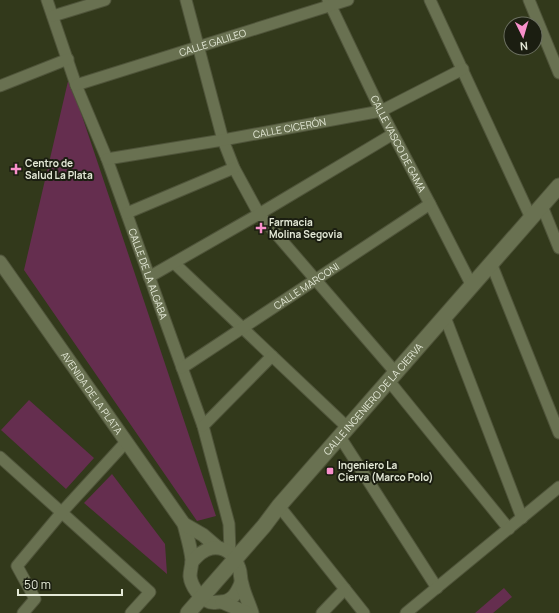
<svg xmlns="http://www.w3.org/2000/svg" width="559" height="613" font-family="Manrope,sans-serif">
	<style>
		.green { fill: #652e4f }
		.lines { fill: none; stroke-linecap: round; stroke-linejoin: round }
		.minor-casing { stroke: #4f543a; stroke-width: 13 }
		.tertiary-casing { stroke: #4f543a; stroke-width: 15 }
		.secondary-casing { stroke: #4f543a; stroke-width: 17 }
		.minor { stroke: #697151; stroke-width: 11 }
		.tertiary { stroke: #697151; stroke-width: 13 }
		.secondary { stroke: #697151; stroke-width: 15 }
		.poi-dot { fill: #f890cb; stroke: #1b1e11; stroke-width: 1.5 }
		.labels { text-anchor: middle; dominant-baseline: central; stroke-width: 4; stroke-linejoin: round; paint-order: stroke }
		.street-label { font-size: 10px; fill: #e4e9d7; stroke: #1b1e11 }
		.poi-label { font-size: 10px; font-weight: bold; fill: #e4e9d7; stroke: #1b1e11; text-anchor: start }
	</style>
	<rect width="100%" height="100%" fill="#32391b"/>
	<!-- green -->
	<path class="green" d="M69,77L216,516L197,521L24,270Z
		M29,400L94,458L66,489L1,430Z
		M112,474L165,544L167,574L84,503Z
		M504,588L512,597L493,613H475Z"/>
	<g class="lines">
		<!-- minor casing -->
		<g class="minor-casing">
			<g id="minor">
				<path id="s1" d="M47,0L76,85L107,159L203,426L229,524L230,552"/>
				<path d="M186,0L223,140L234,168L259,214L396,373"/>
				<path id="s2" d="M328,0L381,111L430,204L472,286"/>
				<path d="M430,0L531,218"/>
				<path d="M529,0L559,73"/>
				<path d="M53,16L105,0"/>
				<path id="s3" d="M76,85L348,0"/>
				<path d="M0,86L68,59"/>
				<path id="s4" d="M107,159L223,140L381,111L463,69"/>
				<path d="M542,206L559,248"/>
				<path d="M127,213L234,168"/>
				<path d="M174,263L348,428"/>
				<path d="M491,263L559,433"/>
				<path d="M149,277L259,214L393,134"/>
				<path d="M445,317L522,518"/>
				<path id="s5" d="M182,368L430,204"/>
				<path d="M389,381L509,529"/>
				<path d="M203,426L272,356"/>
				<path d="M340,437L437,588"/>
				<path d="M0,457L150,592L131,613"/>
				<path d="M279,506L364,613"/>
				<path d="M23,613L35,599L17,566L62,512L126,442"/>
				<path d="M322,613L345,589"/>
				<path d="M406,613L559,487"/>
			</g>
		</g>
		<!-- tertiary casing -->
		<g class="tertiary-casing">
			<g id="tertiary">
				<path id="s6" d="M0,262L184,524C187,536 191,548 192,560C192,565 190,571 190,576C191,586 200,599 210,602C213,603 217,602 220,602C232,602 237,593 241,583"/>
				<path d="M184,524L203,535L217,547"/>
				<path d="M192,562C198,555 203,550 212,548C226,546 235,556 239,568C241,573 240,579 242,584C244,594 249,603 252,613"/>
				<path d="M222,602L247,613"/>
			</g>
		</g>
		<!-- secondary casing -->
		<g class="secondary-casing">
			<g id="secondary">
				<path id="s7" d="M188,613L264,526L279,506L559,186"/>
			</g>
		</g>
		<!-- minor -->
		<use href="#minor" class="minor"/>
		<!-- tertiary -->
		<use href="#tertiary" class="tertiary"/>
		<!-- secondary -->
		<use href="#secondary" class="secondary"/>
	</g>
	<!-- markers -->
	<g class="poi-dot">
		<path d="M14 163h4v4h4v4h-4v4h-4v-4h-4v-4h4z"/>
		<path d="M259 222h4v4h4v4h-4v4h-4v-4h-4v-4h4z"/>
		<rect x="326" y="467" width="8" height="8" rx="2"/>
	</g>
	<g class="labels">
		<!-- street labels -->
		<g class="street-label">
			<text stroke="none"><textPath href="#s3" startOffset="143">CALLE GALILEO</textPath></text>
			<text stroke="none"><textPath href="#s4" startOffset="185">CALLE CICERÓN</textPath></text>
			<text stroke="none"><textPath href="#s2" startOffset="160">CALLE VASCO DE GAMA</textPath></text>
			<text stroke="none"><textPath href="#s1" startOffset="292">CALLE DE LA ALGABA</textPath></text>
			<text stroke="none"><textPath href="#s5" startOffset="149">CALLE MARCONI</textPath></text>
			<text stroke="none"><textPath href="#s6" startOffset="160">AVENIDA DE LA PLATA</textPath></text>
			<text stroke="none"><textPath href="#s7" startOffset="283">CALLE INGENIERO DE LA CIERVA</textPath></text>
		</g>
		<!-- poi labels -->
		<g class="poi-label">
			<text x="25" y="163">Centro de<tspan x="25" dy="12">Salud La Plata</tspan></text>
			<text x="269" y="222">Farmacia<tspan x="269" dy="12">Molina Segovia</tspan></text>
			<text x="338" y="465">Ingeniero La<tspan x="338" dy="12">Cierva (Marco Polo)</tspan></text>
		</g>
	</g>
	<!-- north arrow -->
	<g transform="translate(523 36) rotate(175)"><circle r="19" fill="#1b1e11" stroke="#6b6f60"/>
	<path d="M0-3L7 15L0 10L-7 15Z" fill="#f890cb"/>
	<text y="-6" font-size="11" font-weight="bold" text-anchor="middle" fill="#e4e9d7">N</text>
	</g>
	<!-- scale -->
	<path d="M18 589v6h104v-6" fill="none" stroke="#e4e9d7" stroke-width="2"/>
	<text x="24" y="589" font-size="12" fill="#e4e9d7" stroke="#1b1e11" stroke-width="3" paint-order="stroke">50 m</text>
</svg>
